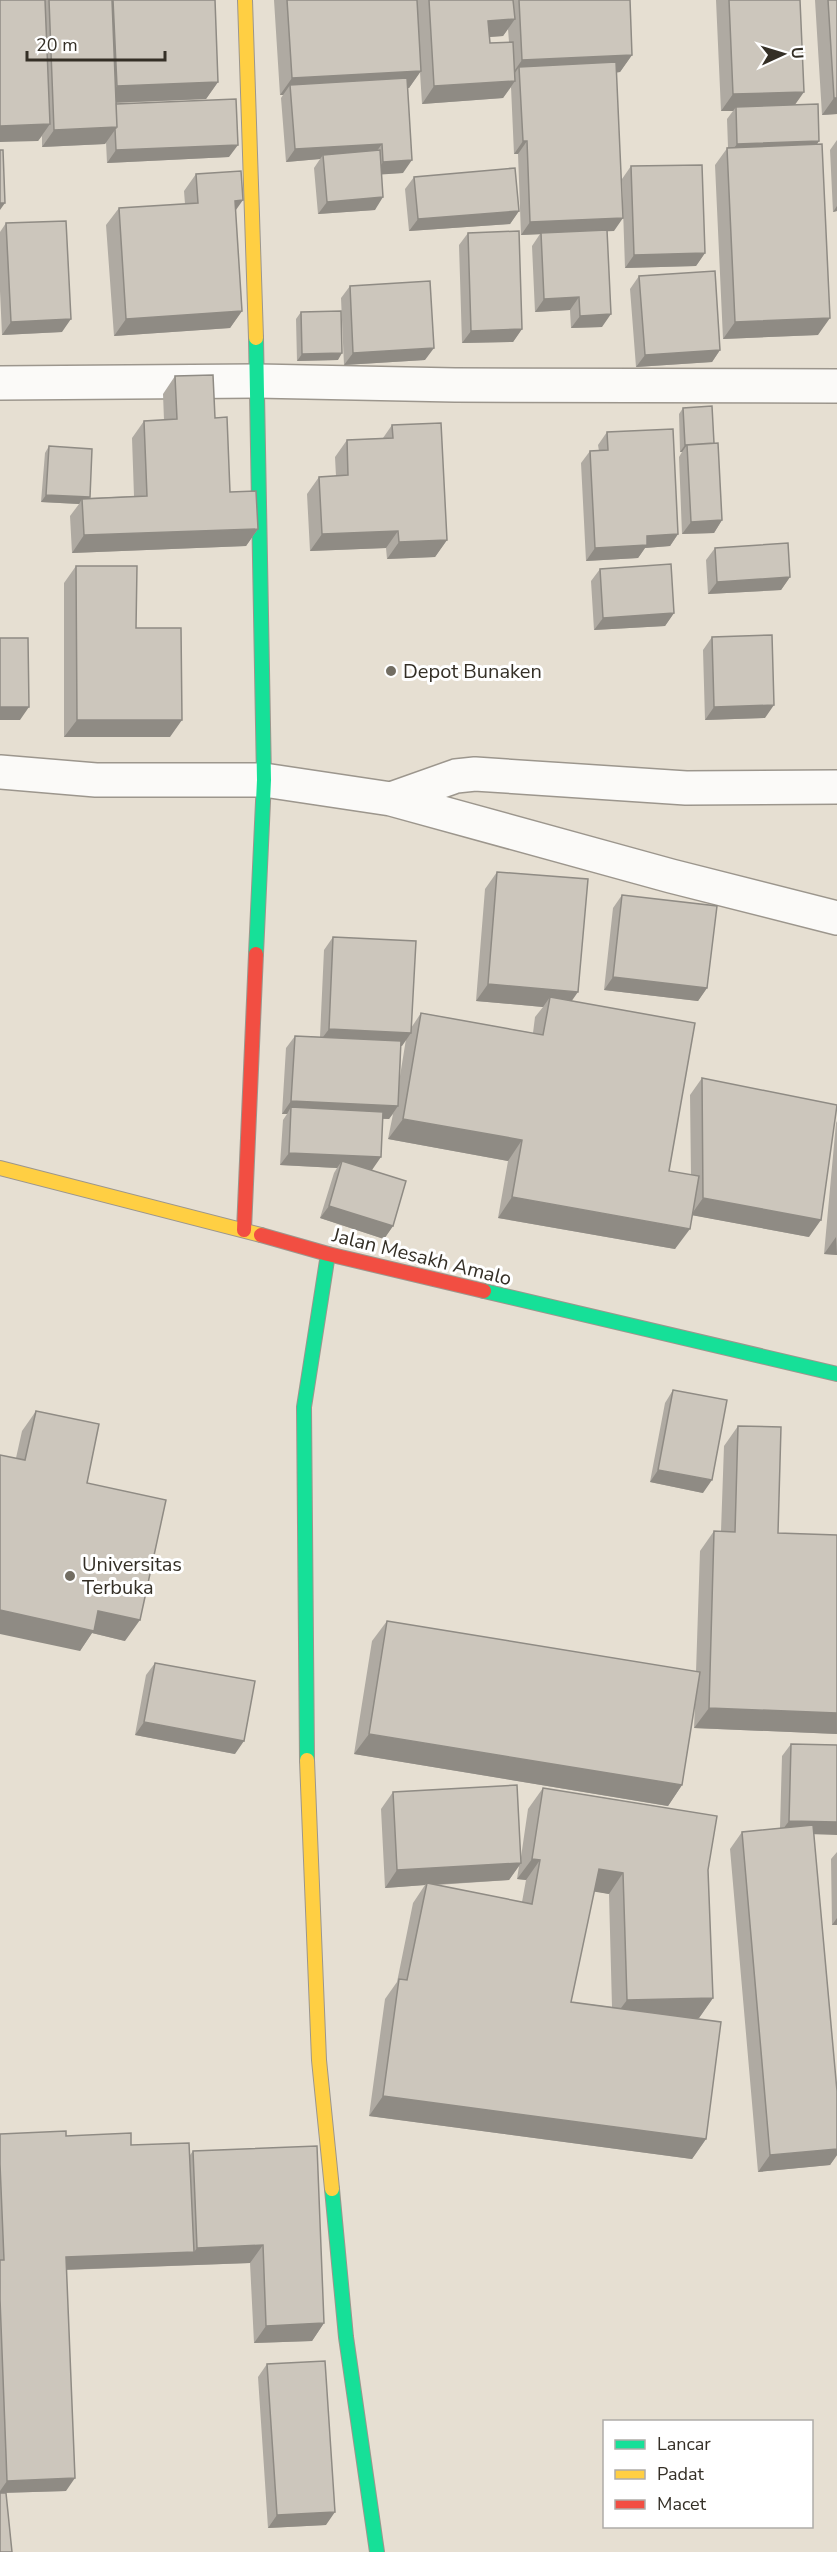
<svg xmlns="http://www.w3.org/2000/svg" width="837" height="2552" font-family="'Nunito Sans',sans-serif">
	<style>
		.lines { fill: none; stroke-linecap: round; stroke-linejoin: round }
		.street-casing { stroke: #9c968d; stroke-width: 36 }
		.fast-casing { stroke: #9c968d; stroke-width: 16 }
		.slow-casing { stroke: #9c968d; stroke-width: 16 }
		.jam-casing { stroke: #9c968d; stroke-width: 16 }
		.street { stroke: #fbfaf8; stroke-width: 33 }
		.fast { stroke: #16e098; stroke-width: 14 }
		.slow { stroke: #ffcf43; stroke-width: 14 }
		.jam { stroke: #f24e42; stroke-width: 14 }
		.wall { fill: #afaaa2; fill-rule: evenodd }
		.shaded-wall { fill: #8f8b84 }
		.building { fill: #ccc6bc; stroke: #8f8b84; stroke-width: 1.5 }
		.poi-dot { fill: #726d62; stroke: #fff; stroke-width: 2 }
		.labels { text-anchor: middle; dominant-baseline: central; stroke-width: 6; stroke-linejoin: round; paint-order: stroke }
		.poi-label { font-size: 20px; fill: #342f26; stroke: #fff; text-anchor: start }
		.street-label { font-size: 20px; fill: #342f26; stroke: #fff }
	</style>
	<rect width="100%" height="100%" fill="#e6dfd2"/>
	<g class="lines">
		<!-- street casing -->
		<g class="street-casing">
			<path id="street" d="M0,383L257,381L455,385L837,386
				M0,772L96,780H264L391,799L671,876L837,918
				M391,799L456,776L475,774L686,788L837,787"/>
		</g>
		<!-- fast casing -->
		<g class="fast-casing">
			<path id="fast" d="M256,338L264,780L256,954
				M484,1291L837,1374
				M307,1760L304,1407L328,1254
				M332,2189L346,2337L377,2552"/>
		</g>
		<!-- slow casing -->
		<g class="slow-casing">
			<path id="slow" d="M245,0L256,338
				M0,1168L261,1235
				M307,1760L319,2060L332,2189"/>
		</g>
		<!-- jam casing -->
		<g class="jam-casing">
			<path id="jam" d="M244,1230L256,954
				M261,1235L328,1254L484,1291"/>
		</g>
		<!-- street -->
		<use href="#street" class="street"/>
		<!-- fast -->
		<use href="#fast" class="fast"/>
		<!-- slow -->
		<use href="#slow" class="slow"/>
		<!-- jam -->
		<use href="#jam" class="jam"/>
	</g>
	<!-- wall -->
	<path class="wall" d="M0,0H215L218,82L206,99L116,103V104L229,157L107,163L106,142L105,144L42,147V136L38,141Z
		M274,0H630L632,55L620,72L616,73L614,231H607L602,327L571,328L570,310L535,312L532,246L540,234L521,235L518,154H514L511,87L503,98L422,104L420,72L409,88H408L403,173L382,174L375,210L318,214L314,168L320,159L286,162L281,98L283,95H280ZM508,29L509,42L490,43L489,37L503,36Z
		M716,0H800L795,105L817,144L818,335L723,339L715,165L728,147L727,119L733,111H721Z
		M815,0H837V114L822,115Z
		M837,140V211L833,212L830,150Z
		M631,166L705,253L696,266L625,268L622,179Z
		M196,174L235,211L242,311L230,328L114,336L106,225L119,208L185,204L184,191Z
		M414,177L519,211L510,224L409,231L405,189Z
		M6,223L62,332L2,335L0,291V232Z
		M468,233L522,329L513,342L462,343L459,245Z
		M639,276L720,350L712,362L636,367L630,289Z
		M350,286L425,360L344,365L341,298Z
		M301,312L338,360L297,361L296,319Z
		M175,376L215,418L230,492L258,529L246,546L72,553L70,516L79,504L41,502L45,453L49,446L89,498L134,496L132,438L144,421L164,420L163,394Z
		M683,408L714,443L722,520L714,533L682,534L679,457L682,452H680L679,414Z
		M392,425L447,540L435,557L387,559L386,548L310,551L307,494L319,477L336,476L335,457L347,440L383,438Z
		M607,432L678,534L670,546L645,548L638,558L586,561L581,463L590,451H599L598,445Z
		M715,548L790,577L781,590L708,594L706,560Z
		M76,566L136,628L170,737H64V583Z
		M600,569L674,613L665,626L594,630L591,581Z
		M712,637L765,718L705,720L703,650Z
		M497,872L572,1001L669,1171L691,1175L690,1095L702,1078L809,1237L692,1215L675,1249L498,1218L508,1161L388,1139L393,1114L389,1119H383L372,1170L393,1226L384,1239L320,1218L334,1173L337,1168L280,1165L283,1120L287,1114H282L286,1048L295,1036L320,1037L324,950L333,937L411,1028L421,1013L533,1033L535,1017L543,1007L476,1001L485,889ZM406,1039L400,1076L401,1046Z
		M622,895L707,988L698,1001L604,990L613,908Z
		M837,1121V1255L824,1254L836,1123Z
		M673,1390L703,1493L650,1482L665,1403Z
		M36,1411L87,1483L125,1641L92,1633L80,1651L16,1458L22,1431Z
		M738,1426L778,1533L837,1535V1734L694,1728L695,1703L682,1785L668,1806L354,1754L372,1641L387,1621L696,1672L700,1551L714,1531H721L724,1446Z
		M155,1663L235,1754L135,1735L146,1675Z
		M791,1744L814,1834L837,2155L830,2165L758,2172L730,1849L742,1832L780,1828L782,1756Z
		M543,1788L708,1870L713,1998L699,2018H694L706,2139L692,2159L369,2116L385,1999L397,1982L413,1903L425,1885L385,1888L381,1809L393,1792L521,1857L528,1809ZM519,1866L517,1879L526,1880L522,1902L437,1885L509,1880ZM594,1891L609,1894L612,2007L571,2002Z
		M837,1852V1925H832L831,1859Z
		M0,2134L66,2136L131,2145L190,2155L193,2151L324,2323L312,2341L254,2343L250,2263L67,2270L66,2491L0,2493Z
		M267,2364L326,2525L268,2528L258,2377Z"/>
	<!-- shaded-wall -->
	<path class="shaded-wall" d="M515,19L503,36L476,38L488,21Z
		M632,55L620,72L520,77L519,67L512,77H510L522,60Z
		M421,71L409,88L291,95L290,85L283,95H280L292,78Z
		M515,81L503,98L422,104L434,86Z
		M218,82L206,99L105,103L117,86Z
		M804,92L792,109L736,107L733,111H721L733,94Z
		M834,98H837V114L822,115Z
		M50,124L38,141L0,142V126Z
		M117,127L105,144L42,147L54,130Z
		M523,141H527L518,154H514Z
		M819,141L811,154L728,156L737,144Z
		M382,144L373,156L323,155L320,159L286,162L295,149Z
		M238,145L229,157L107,163L116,150Z
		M412,160L403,173L374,175L383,162Z
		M383,197L375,210L318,214L327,202Z
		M243,200L231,217L235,201Z
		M0,203H5L0,210Z
		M837,206V211L833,212Z
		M519,211L510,224L409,231L418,219Z
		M623,218L614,231L521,235L530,222Z
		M705,253L696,266L625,268L634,255Z
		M579,297L570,310L535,312L544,299Z
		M242,311L230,328L114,336L126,319Z
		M611,314L602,327L571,328L580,316Z
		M830,318L818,335L723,339L735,322Z
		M71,319L62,332L2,335L11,322Z
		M522,329L513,342L462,343L471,331Z
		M434,348L425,360L344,365L353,353Z
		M720,350L712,362L636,367L645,355Z
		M342,353L338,360L297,361L302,354Z
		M685,445H687L682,452H680Z
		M46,495L90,497L85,504L82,499L79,504L41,502Z
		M722,520L714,533L682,534L691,522Z
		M258,529L246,546L72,553L84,535Z
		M398,531L386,548L310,551L322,534Z
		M678,534L670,546L645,548L638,558L586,561L595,548L647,536Z
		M447,540L435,557L387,559L399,542Z
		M790,577L781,590L708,594L717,582Z
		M674,613L665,626L594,630L603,618Z
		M774,705L765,718L705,720L714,707Z
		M0,707H29L20,720H0Z
		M77,720H182L170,737H64Z
		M613,977L707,988L698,1001L604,990Z
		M488,984L578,992L566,1009L550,997L543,1007L476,1001Z
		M329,1029L411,1033L402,1046L320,1041Z
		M291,1101L398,1106L389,1119L291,1114V1107L287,1114H282Z
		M403,1119L522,1140L508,1161L388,1139Z
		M289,1153L381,1157L372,1170L342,1161L337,1168L280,1165Z
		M512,1197L690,1229L675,1249L498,1218Z
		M703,1198L821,1220L809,1237L691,1215Z
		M329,1206L393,1226L384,1239L320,1218Z
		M836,1237L837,1255L824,1254Z
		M658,1470L712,1480L703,1493L650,1482Z
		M0,1610L98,1611L140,1620L125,1641L92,1633L80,1651L0,1634Z
		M709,1708L837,1713V1734L694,1728Z
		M144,1722L244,1741L235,1754L135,1735Z
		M369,1734L682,1785L668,1806L354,1754Z
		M789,1821L837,1822V1835L780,1833Z
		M532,1859L540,1860L526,1880L517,1879Z
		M521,1863L509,1880L427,1885V1883L425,1885L385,1888L397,1870Z
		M599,1869L623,1873L609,1894L584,1890Z
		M837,1918V1925H832Z
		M713,1998L699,2018L612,2020L627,2000Z
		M383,2096L706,2139L692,2159L369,2116Z
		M837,2149V2155L830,2165L758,2172L770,2155Z
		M263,2245L250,2263L57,2270L66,2257L194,2252L197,2248Z
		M324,2323L312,2341L254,2343L266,2326Z
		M75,2478L66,2491L0,2493V2491L7,2481Z
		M335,2512L326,2525L268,2528L277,2515Z"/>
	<!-- building -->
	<path class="building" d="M0,0H45L50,124L0,126Z
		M49,0H112L117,127L54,130Z
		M113,0H215L218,82L117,86Z
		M287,0H417L421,71L292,78Z
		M429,0H513L515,19L488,21L490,43L513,42L515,81L434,86Z
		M519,0H630L632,55L522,60Z
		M729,0H800L804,92L733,94Z
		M828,0H837V98H834Z
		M616,62L623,218L530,222L527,141H523L519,67Z
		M407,78L412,160L383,162L382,144L295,149L290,85Z
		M236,99L238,145L116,150L115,129L117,127L116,104Z
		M818,104L819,141L737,144L736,107Z
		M822,144L830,318L735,322L727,148Z
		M0,150H3L5,203H0Z
		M380,150L383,197L327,202L323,155Z
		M702,165L705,253L634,255L631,166Z
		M515,168L519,211L418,219L414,177Z
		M241,171L243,200L235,201L242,311L126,319L119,208L198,203L196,174Z
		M66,221L71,319L11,322L6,223Z
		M607,230L611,314L580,316L579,297L544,299L541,233Z
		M519,231L522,329L471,331L468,233Z
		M715,271L720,350L645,355L639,276Z
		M430,281L434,348L353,353L350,286Z
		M341,311L342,353L302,354L301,312Z
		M213,375L215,418L227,417L230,492L256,491L258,529L84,535L82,499L147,496L144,421L177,419L175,376Z
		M712,406L714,443L685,445L683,408Z
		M441,423L447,540L399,542L398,531L322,534L319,477L348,475L347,440L393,438L392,425Z
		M673,429L678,534L647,536V545L595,548L590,451L608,450L607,432Z
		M718,443L722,520L691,522L687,445Z
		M49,446L92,449L90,497L46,495Z
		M788,543L790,577L717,582L715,548Z
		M671,564L674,613L603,618L600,569Z
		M76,566H137L136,628H181L182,720H77Z
		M772,635L774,705L714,707L712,637Z
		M0,638H28L29,707H0Z
		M497,872L588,879L578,992L488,984Z
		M622,895L717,906L707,988L613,977Z
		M333,937L416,941L411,1033L329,1029Z
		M550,997L695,1023L669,1171L699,1176L690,1229L512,1197L522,1140L403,1119L421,1013L543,1035Z
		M295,1036L401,1041L398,1106L291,1101Z
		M702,1078L837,1105L821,1220L703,1198Z
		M291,1107L383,1112L381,1157L289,1153Z
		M342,1161L406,1181L393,1226L329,1206Z
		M673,1390L727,1400L712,1480L658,1470Z
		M36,1411L99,1424L87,1483L166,1500L140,1620L98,1611L94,1631L0,1610V1455L25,1460Z
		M738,1426L781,1427L778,1533L837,1535V1713L709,1708L714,1531L735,1532Z
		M387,1621L700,1672L682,1785L369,1734Z
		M155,1663L255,1681L244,1741L144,1722Z
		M791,1744L837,1745V1822L789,1821Z
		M517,1785L521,1863L397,1870L393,1792Z
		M543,1788L717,1816L708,1870L713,1998L627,2000L623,1873L599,1869L571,2002L721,2022L706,2139L383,2096L399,1979L407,1980L427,1883L532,1904L540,1860L532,1859Z
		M813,1825L837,2091V2149L770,2155L742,1832Z
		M66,2131V2136L131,2133V2145L189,2143L194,2252L66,2257L75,2478L7,2481L0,2299V2260H4L0,2164V2134Z
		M317,2146L324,2323L266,2326L263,2245L197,2248L193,2151Z
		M325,2361L335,2512L277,2515L267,2364Z
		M0,2493H6L12,2552H0Z"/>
	<!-- markers -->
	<g class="poi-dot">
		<circle cx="391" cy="671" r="6"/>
		<circle cx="70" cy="1576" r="6"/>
	</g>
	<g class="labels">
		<!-- poi labels -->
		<g class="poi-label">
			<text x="403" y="671">Depot Bunaken</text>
			<text x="82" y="1564">Universitas<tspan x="82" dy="23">Terbuka</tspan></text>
		</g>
		<!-- street labels -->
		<g class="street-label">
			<text transform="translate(422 1257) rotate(14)">Jalan Mesakh Amalo</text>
		</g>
	</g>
	<!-- legend -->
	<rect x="603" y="2420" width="210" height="108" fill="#ffffff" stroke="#aeaca8" stroke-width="1.5"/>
	<rect x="615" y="2440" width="30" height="9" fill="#16e098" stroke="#aeaca8" stroke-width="1.5"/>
	<text x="657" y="2450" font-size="18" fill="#342f26">Lancar</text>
	<rect x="615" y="2470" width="30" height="9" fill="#ffcf43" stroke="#aeaca8" stroke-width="1.5"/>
	<text x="657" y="2480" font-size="18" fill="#342f26">Padat</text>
	<rect x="615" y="2500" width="30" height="9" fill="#f24e42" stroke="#aeaca8" stroke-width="1.5"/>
	<text x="657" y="2510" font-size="18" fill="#342f26">Macet</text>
	<!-- north arrow -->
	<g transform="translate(783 54) rotate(86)" stroke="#ffffff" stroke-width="4.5" paint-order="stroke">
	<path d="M0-4.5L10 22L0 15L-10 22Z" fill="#342f26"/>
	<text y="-9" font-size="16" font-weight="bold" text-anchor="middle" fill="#342f26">U</text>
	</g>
	<!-- scale -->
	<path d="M27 51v9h138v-9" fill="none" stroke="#342f26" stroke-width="3"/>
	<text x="36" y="51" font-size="18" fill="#342f26" stroke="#ffffff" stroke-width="4.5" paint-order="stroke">20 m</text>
</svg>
